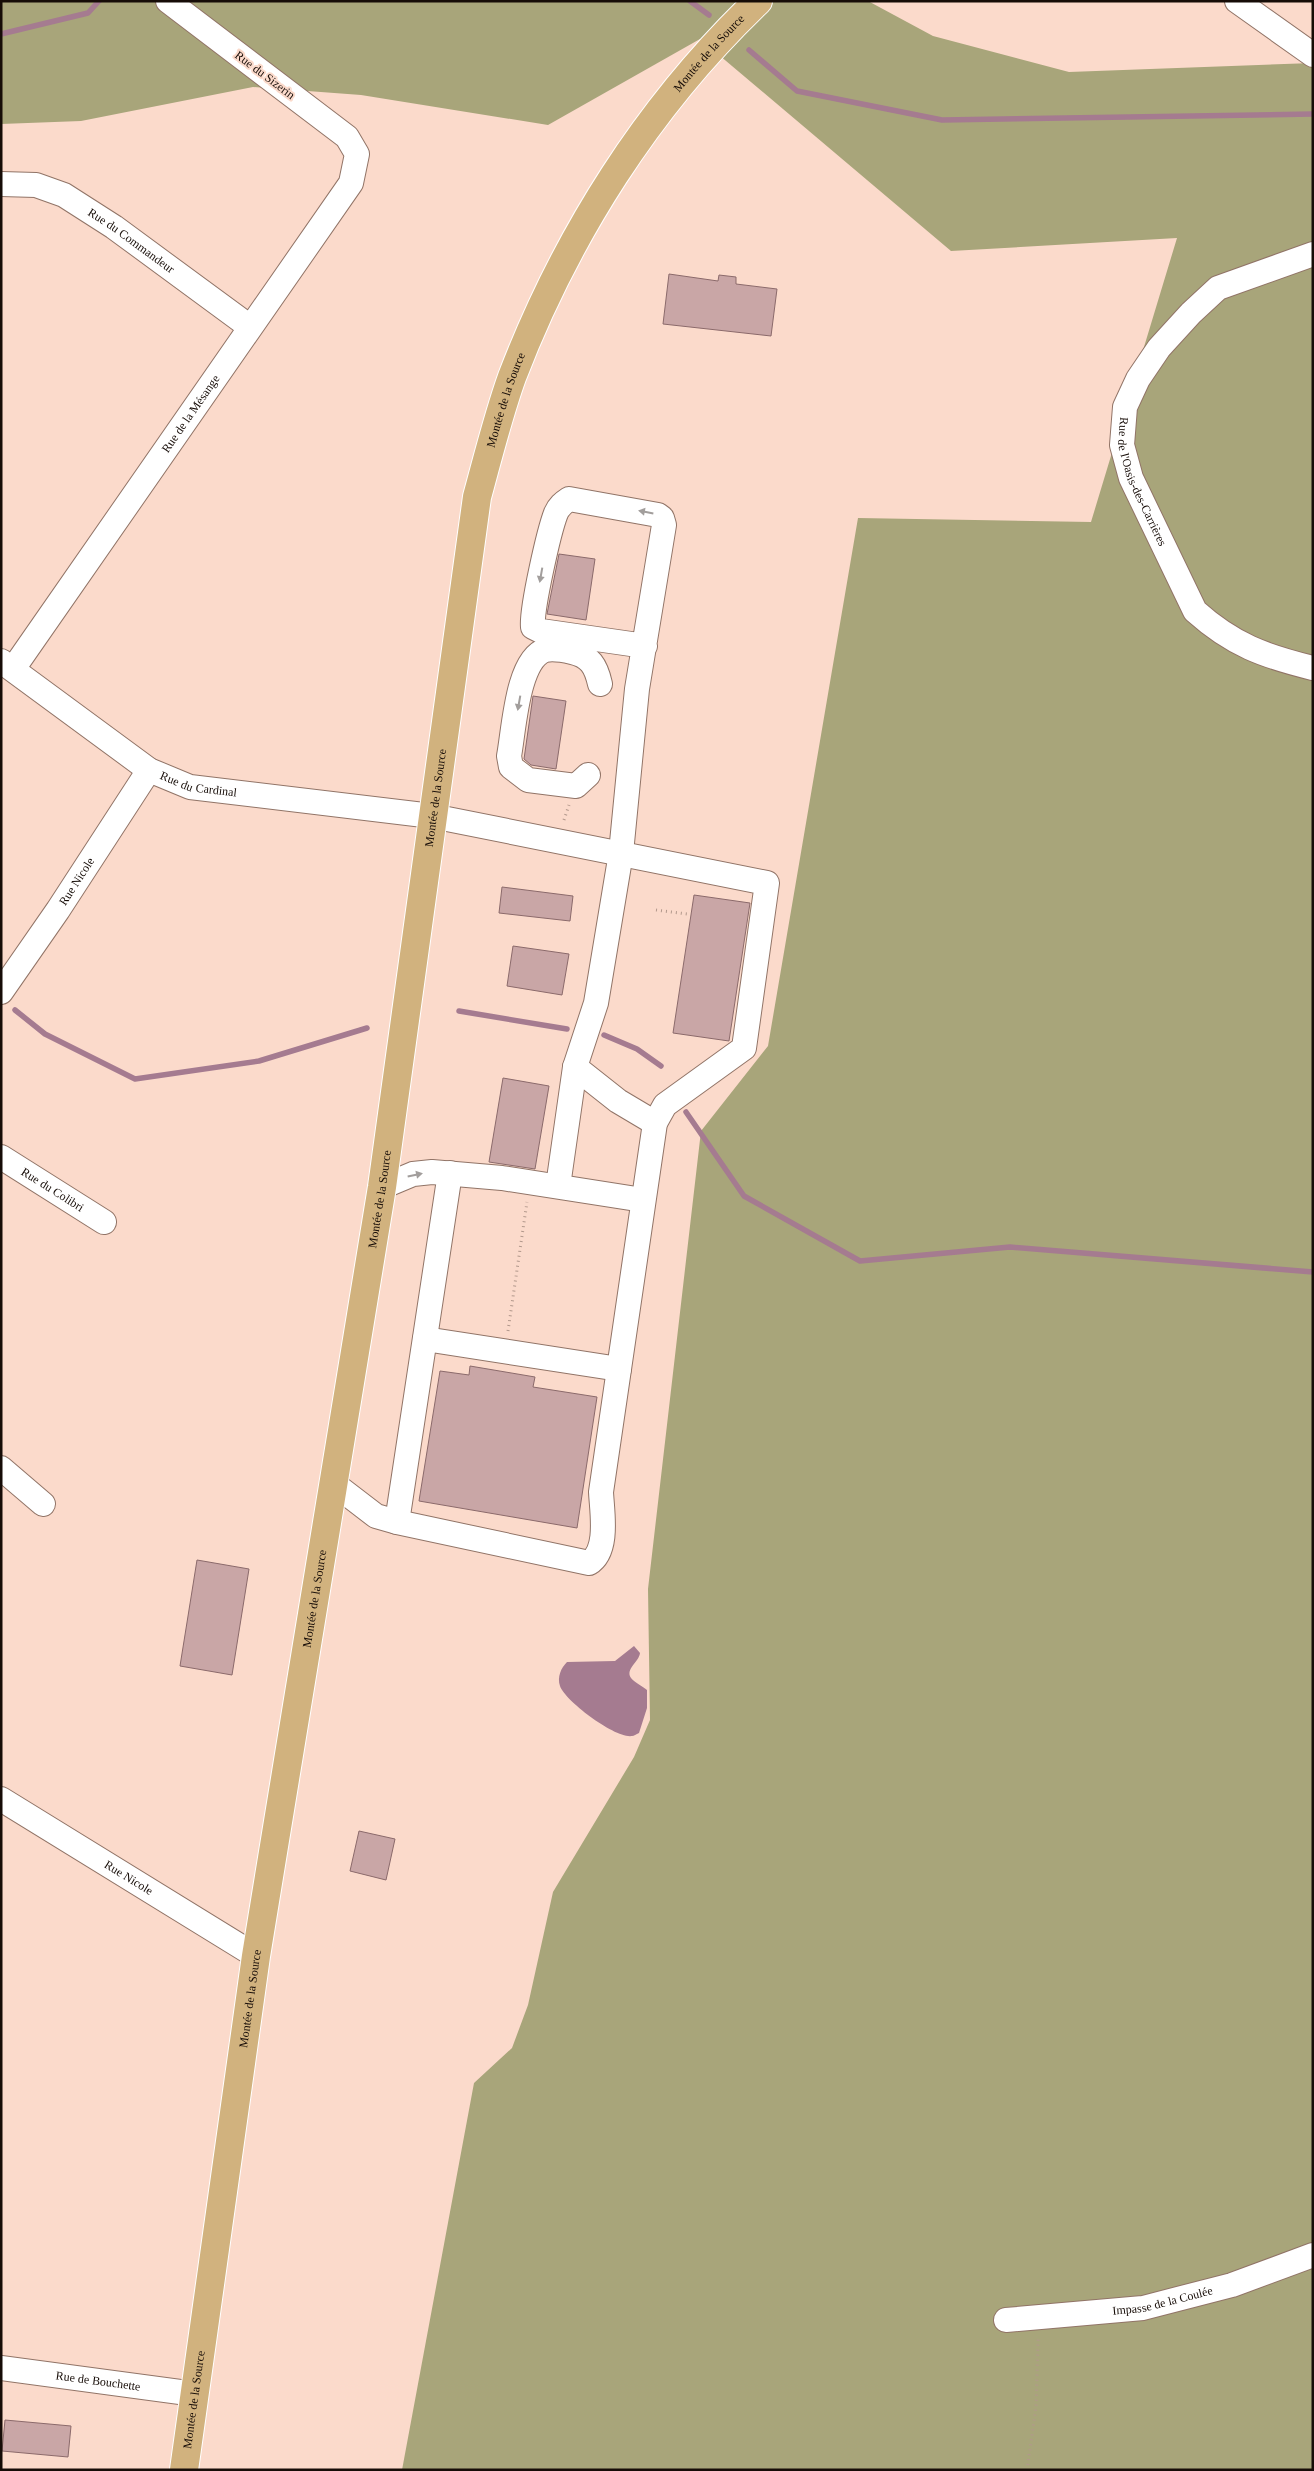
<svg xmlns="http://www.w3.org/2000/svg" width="1314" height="2471" font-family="Georgia,serif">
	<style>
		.forest { fill: #a8a57a }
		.water { fill: #a57b90 }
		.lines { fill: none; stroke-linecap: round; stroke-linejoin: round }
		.stream { stroke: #a57b90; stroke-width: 5.5 }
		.building { fill: #c9a6a6; stroke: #8b6a6b }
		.minor-casing { stroke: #917467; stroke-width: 26 }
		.major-casing { stroke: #fff; stroke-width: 30 }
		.path { stroke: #b2988c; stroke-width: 3; stroke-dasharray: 1 4; stroke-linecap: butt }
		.minor { stroke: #fff; stroke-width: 24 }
		.major { stroke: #d1b27e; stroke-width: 28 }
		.oneway { fill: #a29e9c }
		.labels { text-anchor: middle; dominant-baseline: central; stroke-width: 4; stroke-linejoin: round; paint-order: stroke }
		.street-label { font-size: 12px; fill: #160c07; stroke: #fbdacb }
	</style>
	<rect width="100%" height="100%" fill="#fbdacb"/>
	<!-- forest -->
	<path class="forest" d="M1,1H868L933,36L1069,72L1313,63V2470H402L474,2083L512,2048L528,2005L553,1892L634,1757L650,1720L648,1589L701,1131L768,1046L858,518L1091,522L1177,238L951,251L700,39L548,125L361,95L253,87L81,121L1,124Z"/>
	<!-- water -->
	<path class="water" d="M634,1646L640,1653C639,1662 625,1669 631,1678C634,1682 642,1686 647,1690V1708L639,1733C636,1734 634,1736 632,1736C616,1739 565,1701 560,1686C557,1677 561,1668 567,1662L615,1661Z"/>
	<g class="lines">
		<!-- stream -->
		<path class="stream" d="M690,1L709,15
			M1,34L88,13L99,1
			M749,50L797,91L942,120L1313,114
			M15,1010L45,1034L135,1079L259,1061L367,1028
			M459,1011L567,1029
			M604,1035L637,1049L661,1066
			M686,1112L744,1196L860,1261L1010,1247L1313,1272"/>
	</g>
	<!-- building -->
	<path class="building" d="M669,274L718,281L719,275L736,277V284L777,289L771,336L663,324Z
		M559,554L595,559L586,620L547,614Z
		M533,696L566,701L556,769L531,765L524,759Z
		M502,887L573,896L570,921L499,913Z
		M694,895L750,903L729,1041L673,1033Z
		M513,946L569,954L562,995L507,986Z
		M503,1078L549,1086L535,1169L489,1162Z
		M470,1366L535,1377L533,1387L597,1397L577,1528L419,1501L440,1371L469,1375Z
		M197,1560L249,1569L232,1675L180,1666Z
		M359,1831L395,1839L386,1880L350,1871Z
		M5,2420L71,2426L68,2457L2,2451Z"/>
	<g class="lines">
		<!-- minor casing -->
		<g class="minor-casing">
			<g id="minor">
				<path d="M1237,1L1313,55"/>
				<path id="s1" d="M1,184L36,185L64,195L114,227L250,327"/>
				<path id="s2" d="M1313,254L1218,288L1191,313L1159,348L1138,379L1125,407L1122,445L1131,478L1195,611C1233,645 1264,656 1313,668"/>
				<path id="s3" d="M1,661L149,770L190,787L432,816L767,883L744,1048L665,1105L655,1123L601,1492C602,1512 609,1551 589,1563L397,1522L376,1516L333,1483"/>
				<path id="s4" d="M13,669L351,183L357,154L347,137L168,1"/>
				<path d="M588,775L576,786L528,780L511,767L509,756C514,730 517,660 545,650C554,648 563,650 572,652C590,656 596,666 600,684"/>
				<path id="s5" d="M1,992L58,910L149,770"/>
				<path d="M575,1067L618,1101L655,1123"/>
				<path id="s6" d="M1,1157L104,1222"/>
				<path d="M558,1186L575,1067L596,1003L621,853L637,689L664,525L662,518L658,515L569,499C563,503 559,506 556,513C549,531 531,610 533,627L541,631L645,646"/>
				<path d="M382,1187L413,1174L432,1172L502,1178L643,1200"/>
				<path d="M425,1339L619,1369"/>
				<path d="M1,1468L43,1504"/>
				<path d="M397,1522L450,1173"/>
				<path id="s7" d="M1,1799L256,1956"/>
				<path id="s8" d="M1006,2320L1143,2308L1232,2285L1313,2255"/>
				<path id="s9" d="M1,2368L195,2394"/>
			</g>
		</g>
		<!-- major casing -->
		<g class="major-casing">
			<g id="major">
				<path id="s10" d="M184,2470L256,1956L382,1187L477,497C488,457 498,416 512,377C566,236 648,106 758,1"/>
			</g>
		</g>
		<!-- path -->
		<path class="path" d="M564,820L569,805
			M656,910L687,914
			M508,1331L527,1202
			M1027,2470L1036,2407L1038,2339"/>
		<!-- minor -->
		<use href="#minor" class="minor"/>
		<!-- major -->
		<use href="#major" class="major"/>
	</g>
	<!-- one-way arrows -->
	<defs><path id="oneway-solid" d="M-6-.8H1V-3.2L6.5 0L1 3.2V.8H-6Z" transform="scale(1.25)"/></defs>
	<g class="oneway">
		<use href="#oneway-solid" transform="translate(646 512) rotate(-169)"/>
		<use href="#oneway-solid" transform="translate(541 575) rotate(100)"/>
		<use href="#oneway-solid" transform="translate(519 703) rotate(100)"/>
		<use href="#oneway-solid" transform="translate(415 1175) rotate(-12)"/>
	</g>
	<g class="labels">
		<!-- street labels -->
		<g class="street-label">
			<text stroke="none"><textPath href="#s10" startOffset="2501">Montée de la Source</textPath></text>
			<text transform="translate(265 75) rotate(37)">Rue du Sizerin</text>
			<text stroke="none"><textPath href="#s1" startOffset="146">Rue du Commandeur</textPath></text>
			<text stroke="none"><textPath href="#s10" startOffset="2096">Montée de la Source</textPath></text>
			<text stroke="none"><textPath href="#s4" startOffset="311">Rue de la Mésange</textPath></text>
			<text stroke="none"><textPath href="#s2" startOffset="332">Rue de l'Oasis-des-Carrières</textPath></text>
			<text stroke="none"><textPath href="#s3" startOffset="236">Rue du Cardinal</textPath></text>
			<text stroke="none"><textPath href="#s10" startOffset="1691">Montée de la Source</textPath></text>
			<text stroke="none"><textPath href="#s5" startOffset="134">Rue Nicole</textPath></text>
			<text stroke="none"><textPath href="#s6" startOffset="61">Rue du Colibri</textPath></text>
			<text stroke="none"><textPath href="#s10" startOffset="1286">Montée de la Source</textPath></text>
			<text stroke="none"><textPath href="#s10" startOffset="881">Montée de la Source</textPath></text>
			<text stroke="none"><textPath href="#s7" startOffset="150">Rue Nicole</textPath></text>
			<text stroke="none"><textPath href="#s10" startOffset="476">Montée de la Source</textPath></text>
			<text stroke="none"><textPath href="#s8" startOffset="158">Impasse de la Coulée</textPath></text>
			<text stroke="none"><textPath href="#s9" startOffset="98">Rue de Bouchette</textPath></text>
			<text stroke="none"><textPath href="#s10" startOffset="71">Montée de la Source</textPath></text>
		</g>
	</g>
	<!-- border -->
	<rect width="1314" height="2471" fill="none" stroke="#160c07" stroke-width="5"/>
</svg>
